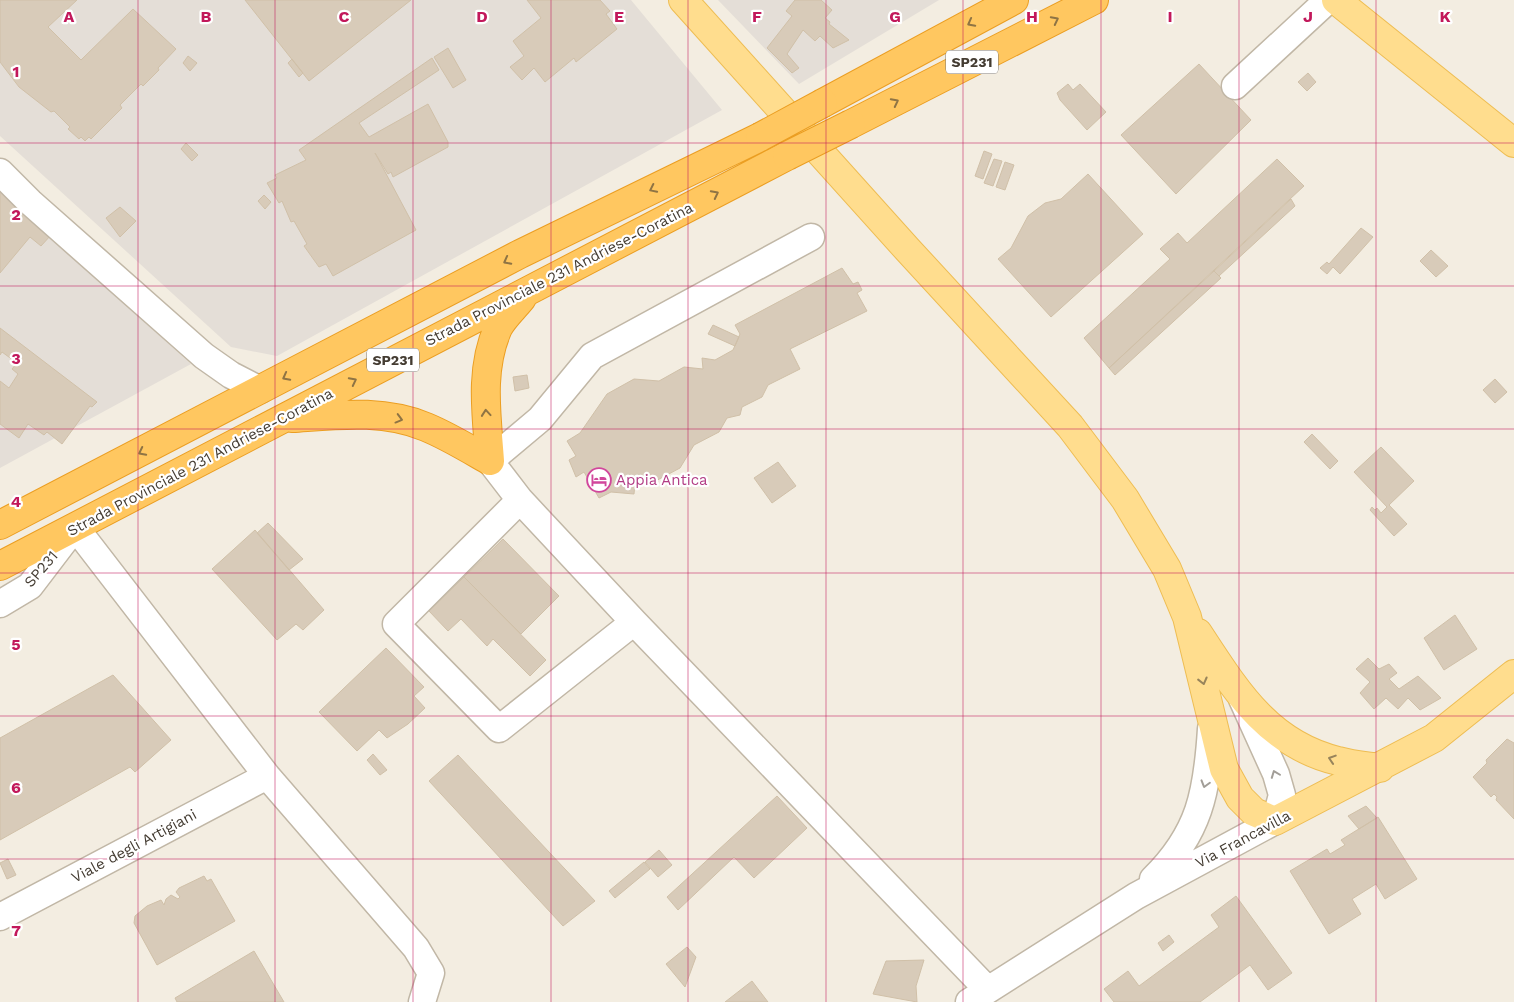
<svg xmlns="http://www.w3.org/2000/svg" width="1514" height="1002" font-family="'Work Sans',sans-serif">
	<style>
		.industrial { fill: #e4ded7 }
		.building { fill: #d8cbb9; stroke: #d0c0a8 }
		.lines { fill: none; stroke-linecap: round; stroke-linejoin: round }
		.minor-casing { stroke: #c1b7a6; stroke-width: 29 }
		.major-casing { stroke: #eebd53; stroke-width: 30 }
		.highway-casing { stroke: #eb9e22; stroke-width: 30 }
		.minor { stroke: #fff; stroke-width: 26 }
		.major { stroke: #ffdd8e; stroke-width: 28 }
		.highway { stroke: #ffc760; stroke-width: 28 }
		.highway-bridge-casing { stroke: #eb9e22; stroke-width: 30; stroke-linecap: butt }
		.highway-bridge { stroke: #ffc760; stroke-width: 28 }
		.oneway { stroke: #8f7444 }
		.oneway2 { stroke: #98845b }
		.oneway3 { stroke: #a29e98 }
		.grid { fill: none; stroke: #c2185b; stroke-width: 1; stroke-opacity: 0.55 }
		.labels { text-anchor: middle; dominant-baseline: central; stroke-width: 4.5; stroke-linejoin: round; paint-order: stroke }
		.shield { fill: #fff; stroke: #7c7670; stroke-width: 1 }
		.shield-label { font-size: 14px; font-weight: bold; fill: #443c32 }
		.street-label { font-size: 15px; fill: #443c32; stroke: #fff }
		.hotel-label { font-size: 15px; fill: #b23c85; stroke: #fff; text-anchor: start }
		.grid-label { font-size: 16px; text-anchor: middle; font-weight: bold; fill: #c2185b; stroke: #fff; stroke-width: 4.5; stroke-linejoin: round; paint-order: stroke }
	</style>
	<rect width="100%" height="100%" fill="#f3ede1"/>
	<!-- industrial -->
	<path class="industrial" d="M0,0H631L722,110L277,356L231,347L0,136Z
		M718,0H939L799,84Z
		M0,192L191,364L0,468Z"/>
	<!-- building -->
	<path class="building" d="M0,0H77L48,27L81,60L133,9L176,49L158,68L159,70L143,86L141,84L120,105L122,108L91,139L89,137L85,141L81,137L79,139L68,129L70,127L54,111L51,112L19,87L0,62Z
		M245,0H411L309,81Z
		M527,0H600L610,11L606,14L617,29L576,62L574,58L545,82L534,68L522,80L510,67L524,56L513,41L541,18Z
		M795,0H821L832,10L825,18L830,22L829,24L849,40L833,48L820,36L815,41L803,30L787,54L799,68L792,73L767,48L792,16L786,11Z
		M448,48L466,80L453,88L434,57Z
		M188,56L197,63L190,71L183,63Z
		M432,58L439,70L359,123L369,137L428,104L448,142V147L393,177L391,172L388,174L375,153L416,230L333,276L326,264L319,267L304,246L307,244L294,221L291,222L282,201L279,203L267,183L277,178L275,175L306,160L299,150Z
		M292,59L303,73L299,77L288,63Z
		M1199,64L1251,120L1176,194L1121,135Z
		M1308,73L1316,82L1307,91L1298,82Z
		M1068,84L1073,90L1080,84L1106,112L1087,130L1060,100L1057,93Z
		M186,143L198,155L192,161L181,149Z
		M984,151L992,154L983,179L975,176Z
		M994,159L1002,161L993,186L984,183Z
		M1277,159L1304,186L1109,368L1084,338L1170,259L1160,249L1178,233L1187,243Z
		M1005,162L1014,165L1005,190L996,187Z
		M1088,174L1143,234L1051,317L998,259L1011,248L1028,216L1045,203L1061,199Z
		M0,190L51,235L41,246L30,237L0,273Z
		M264,195L271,202L265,209L258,201Z
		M1291,199L1295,206L1219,276L1214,271Z
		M120,207L136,221L120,237L106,218Z
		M1361,228L1373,237L1340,274L1333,267L1327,274L1320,268L1327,262L1329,264Z
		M1431,250L1448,266L1436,277L1420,261Z
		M842,268L853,284L858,282L862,290L857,293L867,311L790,349L800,369L768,385L762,397L742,407L740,415L727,418L719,432L694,445L680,468L650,484L635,483L634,494L611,492L599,498L584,472L576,477L569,460L576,456L567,441L580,433L607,394L634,379L659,381L684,367L703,369L702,358L715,360L733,350L740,334L735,325Z
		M1214,271L1221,278L1115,375L1109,368Z
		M713,325L739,337L735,346L708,334Z
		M0,328L97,402L92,407L90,406L62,444L47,432L44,435L28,424L19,438L0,424V381L9,388L18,374L12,369L17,363L2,352L0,355Z
		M527,375L529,388L515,391L513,377Z
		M1495,379L1507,392L1495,403L1483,390Z
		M1312,434L1338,461L1330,469L1304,442Z
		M1381,447L1414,481L1389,505L1407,524L1394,536L1370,510L1372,507L1375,510L1377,508L1381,513L1387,507L1354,472Z
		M778,462L796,486L772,503L754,478Z
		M268,523L303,559L289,570L257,533Z
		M255,530L324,610L303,630L296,624L277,640L212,569Z
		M503,539L559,596L521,634L464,577Z
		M464,577L546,660L530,676L493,639L487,646L461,619L448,631L429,611Z
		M1455,615L1477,649L1444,670L1424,638Z
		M386,648L424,687L414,696L425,708L408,724L387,738L379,730L357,751L319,712Z
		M1368,658L1379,669L1389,664L1397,673L1389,679L1399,689L1418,676L1441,698L1420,710L1408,698L1398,709L1386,698L1374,709L1360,693L1370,682L1356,669Z
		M113,675L171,740L135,772L130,767L0,840V738Z
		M1507,739L1514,743V819L1496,800L1497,797L1494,794L1491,797L1473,777L1487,763L1486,760Z
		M373,754L387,770L380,775L367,760Z
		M458,755L595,901L563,926L429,781Z
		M777,796L807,828L754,878L734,857L678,910L667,897Z
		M1366,806L1377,818L1359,829L1348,816Z
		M1378,817L1417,879L1385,899L1376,884L1352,899L1361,914L1329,934L1290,871L1327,849L1330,854L1345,845L1341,840Z
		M659,850L672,865L658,877L645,862Z
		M8,859L16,875L7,879L0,863Z
		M644,862L650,869L615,898L609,891Z
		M204,876L207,881L211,879L235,921L157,965L134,923L135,916L147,906L161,900L164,905L166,899L171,895L178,899L180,897L176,892L179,888Z
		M1236,896L1292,973L1268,990L1250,965L1200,1002H1114L1104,989L1128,971L1139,986L1219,927L1211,915Z
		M1169,935L1174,942L1163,951L1158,943Z
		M687,947L696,957L685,987L666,964Z
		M254,951L284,1002H177L175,998Z
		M924,960L916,986L917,1002L873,994L886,961Z
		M752,981L768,1002H725Z"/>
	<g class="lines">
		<!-- minor casing -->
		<g class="minor-casing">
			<path id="minor" d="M1235,86L1328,0
				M0,172L30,202L204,356L231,375L260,390
				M811,237L592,356L540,419L490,461L520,500L634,622L987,989
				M520,500L396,624L499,729L634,622
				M0,604L30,586L75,527L267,776L416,948L431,973L422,1002
				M1153,879C1200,833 1207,792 1211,729
				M0,917L267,776
				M969,1002L1136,896L1275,821L1282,795L1276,774L1242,699"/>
		</g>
		<!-- major casing -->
		<g class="major-casing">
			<path id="major" d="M683,0L908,250L1070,426L1125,499L1167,569L1187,617L1224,769L1240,798L1254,812L1275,821L1434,738L1514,674
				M1336,0L1514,143
				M1198,633C1235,689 1267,744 1338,761C1352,765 1366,766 1380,768"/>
		</g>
		<!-- highway casing -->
		<g class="highway-casing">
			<path id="highway" d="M823,103L1014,0
				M851,124L1094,0
				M292,418C337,415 383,409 426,427C448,436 469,449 490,461
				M490,461C487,417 479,371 498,328C503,318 515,307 522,298
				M0,525L520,254L760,137
				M0,566L787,156"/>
		</g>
		<!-- minor -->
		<use href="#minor" class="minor"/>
		<!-- major -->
		<use href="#major" class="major"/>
		<!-- highway -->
		<use href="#highway" class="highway"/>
		<!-- highway-bridge casing -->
		<g class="highway-bridge-casing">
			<path id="highway-bridge" d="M760,137L823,103
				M787,156L851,124"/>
		</g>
		<!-- highway-bridge -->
		<use href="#highway-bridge" class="highway-bridge"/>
	</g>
	<!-- one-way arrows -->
	<defs><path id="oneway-chevron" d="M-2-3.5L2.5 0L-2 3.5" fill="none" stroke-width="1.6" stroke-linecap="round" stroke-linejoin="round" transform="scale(1.25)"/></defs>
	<g class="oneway">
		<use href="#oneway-chevron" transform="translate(1055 20) rotate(-27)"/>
		<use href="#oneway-chevron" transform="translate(971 23) rotate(152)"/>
		<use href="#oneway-chevron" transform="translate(895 102) rotate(-27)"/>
		<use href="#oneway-chevron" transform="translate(653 189) rotate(154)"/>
		<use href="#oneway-chevron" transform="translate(715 194) rotate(-27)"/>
		<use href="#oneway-chevron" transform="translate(507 261) rotate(152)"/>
		<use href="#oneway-chevron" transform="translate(286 377) rotate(152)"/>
		<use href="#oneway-chevron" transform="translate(353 381) rotate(-27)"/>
		<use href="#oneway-chevron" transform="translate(486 413) rotate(-95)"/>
		<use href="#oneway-chevron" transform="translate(399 419) rotate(15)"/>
		<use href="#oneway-chevron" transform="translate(142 452) rotate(153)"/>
	</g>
	<g class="oneway2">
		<use href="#oneway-chevron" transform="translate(1203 681) rotate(76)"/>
		<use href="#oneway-chevron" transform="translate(1332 759) rotate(-162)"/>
	</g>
	<g class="oneway3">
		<use href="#oneway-chevron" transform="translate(1275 774) rotate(-111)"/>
		<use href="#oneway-chevron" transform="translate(1205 784) rotate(106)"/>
	</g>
	<!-- grid -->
	<path class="grid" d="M138,0V1002M275,0V1002M413,0V1002M551,0V1002M688,0V1002M826,0V1002M963,0V1002M1101,0V1002M1239,0V1002M1376,0V1002M0,143H1514M0,286H1514M0,429H1514M0,573H1514M0,716H1514M0,859H1514"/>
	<!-- icons -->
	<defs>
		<g id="hotel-ring" transform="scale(1.25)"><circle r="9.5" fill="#fff" stroke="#d1479c" stroke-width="1.5"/><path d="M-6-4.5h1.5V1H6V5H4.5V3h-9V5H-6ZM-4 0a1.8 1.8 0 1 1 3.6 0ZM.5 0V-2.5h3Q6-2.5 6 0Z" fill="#d1479c"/></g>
	</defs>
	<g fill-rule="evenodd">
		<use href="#hotel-ring" x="599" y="480"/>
	</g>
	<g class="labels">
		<!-- shield labels -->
		<g class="shield">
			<rect x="946" y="50.5" width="52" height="23" rx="4"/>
			<rect x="367" y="348.5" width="52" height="23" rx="4"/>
		</g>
		<g class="shield-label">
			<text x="972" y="62">SP231</text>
			<text x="393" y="360">SP231</text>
		</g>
		<!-- street labels -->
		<g class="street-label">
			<text transform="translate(559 274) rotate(-27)">Strada Provinciale 231 Andriese-Coratina</text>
			<text transform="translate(200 462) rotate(-28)">Strada Provinciale 231 Andriese-Coratina</text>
			<text transform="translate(41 569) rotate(-49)">SP231</text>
			<text transform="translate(1243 839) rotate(-28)">Via Francavilla</text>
			<text transform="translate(134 846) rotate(-28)">Viale degli Artigiani</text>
		</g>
		<!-- hotel labels -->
		<g class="hotel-label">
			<text x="616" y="480">Appia Antica</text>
		</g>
	</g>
	<g class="grid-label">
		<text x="69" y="22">A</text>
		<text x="206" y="22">B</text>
		<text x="344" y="22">C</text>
		<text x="482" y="22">D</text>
		<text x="619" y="22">E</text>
		<text x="757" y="22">F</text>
		<text x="895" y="22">G</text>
		<text x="1032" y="22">H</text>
		<text x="1170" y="22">I</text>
		<text x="1308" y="22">J</text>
		<text x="1445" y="22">K</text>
		<text x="16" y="77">1</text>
		<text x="16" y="220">2</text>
		<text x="16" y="364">3</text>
		<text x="16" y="507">4</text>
		<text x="16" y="650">5</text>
		<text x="16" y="793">6</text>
		<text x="16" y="936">7</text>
	</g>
</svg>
